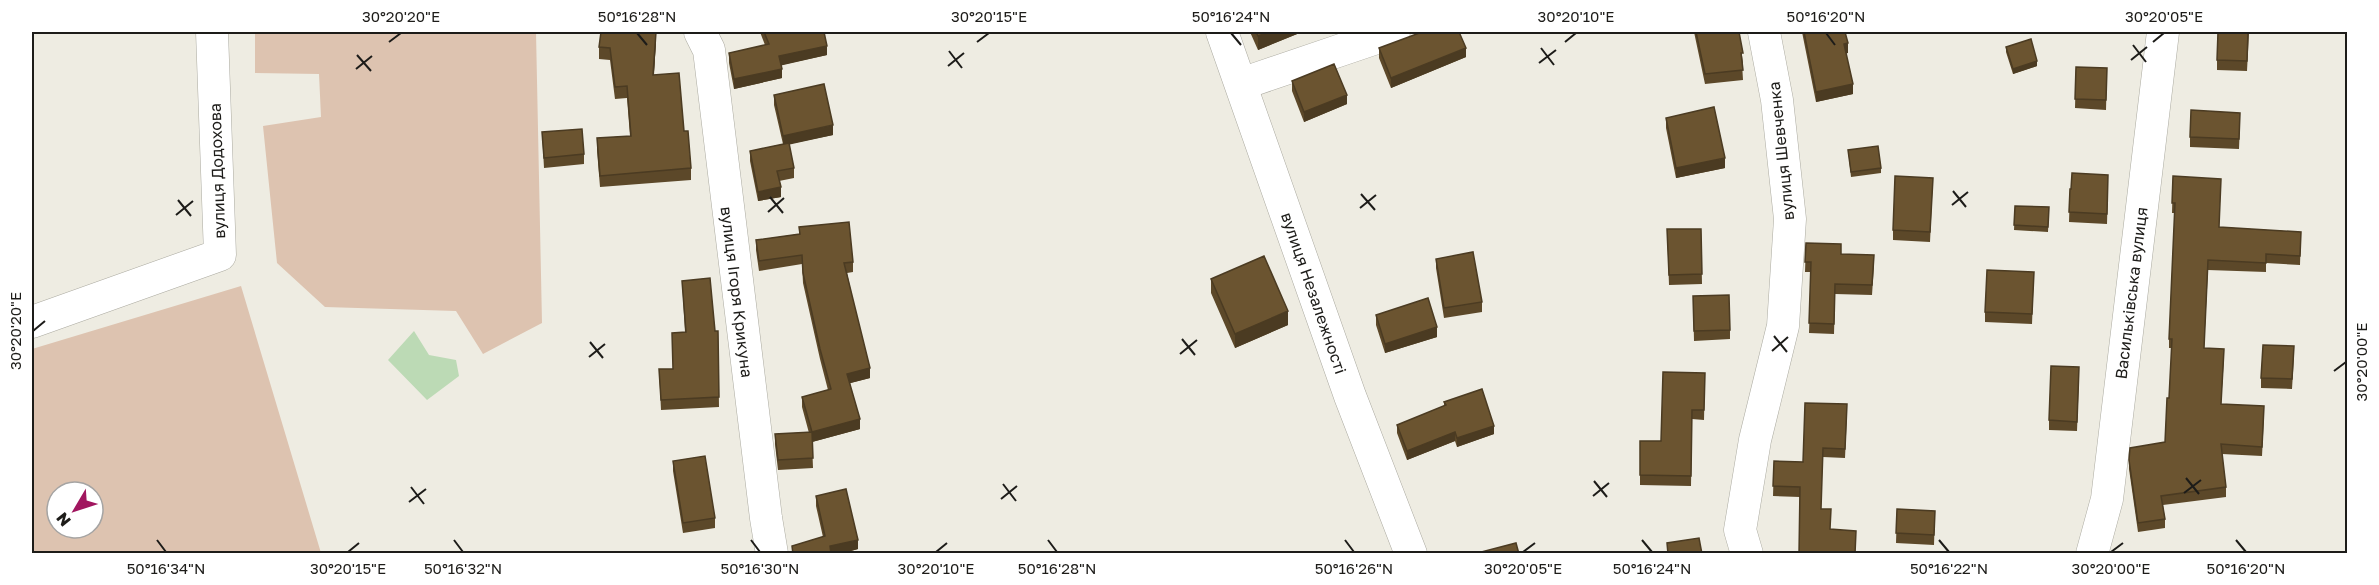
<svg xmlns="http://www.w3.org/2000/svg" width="2379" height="585" font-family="'Golos Text',sans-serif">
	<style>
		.green { fill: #ddc3b0; fill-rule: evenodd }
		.water { fill: #bcdab5 }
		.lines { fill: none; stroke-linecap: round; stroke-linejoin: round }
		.minor-casing { stroke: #abaaa0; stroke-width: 33 }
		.minor { stroke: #fff; stroke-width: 32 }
		.wall { fill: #5c4829 }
		.shaded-wall { fill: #4b3b22 }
		.building { fill: #6b5430; stroke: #4b3b22; stroke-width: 1.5 }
		.ticks { fill: none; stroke: #1d1c19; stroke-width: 2 }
		.labels { text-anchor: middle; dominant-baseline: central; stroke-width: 6; stroke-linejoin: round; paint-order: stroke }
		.street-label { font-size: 16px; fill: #1d1c19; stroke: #fff }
		.neatline { fill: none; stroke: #1d1c19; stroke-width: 2 }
		.ticks-label { font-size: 15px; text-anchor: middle; fill: #1d1c19 }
	</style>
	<rect width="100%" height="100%" fill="#eeece2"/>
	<!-- green -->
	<path class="green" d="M255,32H536L542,323L483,354L456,311L325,307L277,263L263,126L321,117L319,74L255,73Z
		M241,286L321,553H32V349ZM57,492H93V528H57Z"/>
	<!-- water -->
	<path class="water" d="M414,331L429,355L456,360L459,376L427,400L388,360Z"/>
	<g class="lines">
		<!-- minor casing -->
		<g class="minor-casing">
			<path id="minor" d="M700,32L709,50L766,518L772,554
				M1222,32L1350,396L1411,554
				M1241,84L1394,32
				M32,322L220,255L212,32
				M1747,554L1740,530L1755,440L1783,326L1790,219L1777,100L1764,32
				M2092,554L2107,499L2163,32"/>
		</g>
		<!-- minor -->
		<use href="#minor" class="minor"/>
	</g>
	<!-- wall -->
	<path class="wall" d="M760,32H824L827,55L781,65L782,78L734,89L729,63V53L765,45Z
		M1250,32H1302L1258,50Z
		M1694,32H1739L1743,63H1742L1743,80L1705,84Z
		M1802,32H1845L1848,53H1846L1853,94L1816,102Z
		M2085,32H2111L2086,33Z
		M2249,32L2247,71L2217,70V60Z
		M656,41L654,75L684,131L691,168V180L600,187L597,150V138L630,136L627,98L615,99L610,60L599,59V47Z
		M2006,47L2037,66L2013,74L2006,52Z
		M1379,48L1466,57L1391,88L1379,58Z
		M2076,67L2107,68L2106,110L2075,108Z
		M1292,81L1347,104L1304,122L1292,91Z
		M774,95L833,135L789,144L794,168V178L779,181L781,197L758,201L750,161V151L783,144L774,105Z
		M1666,118L1725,168L1676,178L1666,128Z
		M2240,123L2239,149L2190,147V137Z
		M542,132L584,154V164L544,168Z
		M1848,150L1881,168V173L1851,177Z
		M2173,176L2219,227L2301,232L2300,265L2266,263V272L2208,270L2204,348L2224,358L2221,404L2264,416L2262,456L2222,454L2226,487V497L2163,505L2165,519V528L2138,532L2129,469V460L2165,442L2169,398L2172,348H2169V339L2175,213H2172Z
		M1933,178L1930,242L1893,240V230Z
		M2108,185L2107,224L2069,222L2070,189Z
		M2015,206L2049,207L2048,232L2014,230Z
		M799,227L853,262V272L847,273L870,378L850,383L860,429L812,442L813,468L778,470L775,444V434L809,433L802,407V397L828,390L820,359L803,283L802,264L759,271L756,250V240L799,234Z
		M1667,229H1701L1702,284L1669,285Z
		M1806,243L1874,265L1872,295L1835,294L1834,334L1809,333L1811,272H1805Z
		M1436,259L1482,302V312L1444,318L1436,268Z
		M2034,272L2032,324L1985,322V312Z
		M1211,279L1288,325L1235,348L1211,293Z
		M682,281L715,331H718L719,407L661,410L659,369H673L685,332Z
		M1693,296L1730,330V339L1694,341Z
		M1376,315L1437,337L1385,353L1376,325Z
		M2294,356L2292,389L2261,388V378Z
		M1705,373L1704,420L1692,419L1691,486L1640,485V441H1661Z
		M2079,377L2077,431L2049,430V420Z
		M1444,402L1494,434L1457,447L1455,441L1407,460L1397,433V425L1444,406Z
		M1847,414L1845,458L1823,457L1799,554L1800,497L1773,496L1774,461L1803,462Z
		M673,461L715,518V528L683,533L673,471Z
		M816,496L858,549L840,554H792V546L823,537L816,506Z
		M1897,509L1935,511L1934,545L1896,543Z"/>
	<!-- shaded-wall -->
	<path class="shaded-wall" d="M656,32V41L653,87V75Z
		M1269,32H1302L1258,50V36Z
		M1848,43V53L1844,54V44Z
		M827,46V55L779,66V56Z
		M1466,48V57L1391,88V78Z
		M2037,61V66L2013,74V69Z
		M782,69V78L734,89V79Z
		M1853,84V94L1816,102V92Z
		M1347,95V104L1304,122V112Z
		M833,125V135L783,146V136Z
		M1725,158V168L1676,178V168Z
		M781,187V197L758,201V192Z
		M1288,311V325L1235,348V334Z
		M1437,327V337L1385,353V344Z
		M870,368V378L847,384V374Z
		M860,419V429L812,442V432Z
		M1494,426V434L1457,447V438Z
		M1455,432V441L1407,460V451Z
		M858,540V549L840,554H830V546Z"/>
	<!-- building -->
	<path class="building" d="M601,32H656L653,75L679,73L684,131H688L691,168L600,176L597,138L631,136L627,86L615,87L610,48L599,47Z
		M764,32H824L827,46L779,56L782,69L734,79L729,53L769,44Z
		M1256,32H1269L1258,36Z
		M1422,32H1459L1466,48L1391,78L1379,48Z
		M1696,32H1739L1743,53H1741L1743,70L1705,74Z
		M1804,32H1845L1848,43L1844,44L1853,84L1816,92Z
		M2218,32H2248L2247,61L2217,60Z
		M2031,39L2037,61L2013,69L2006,47Z
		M1334,64L1347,95L1304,112L1292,81Z
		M2076,67L2107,68L2106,100L2075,99Z
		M824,84L833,125L783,136L774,95Z
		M1714,107L1725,158L1676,168L1666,118Z
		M2191,110L2240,113L2239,139L2190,137Z
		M582,129L584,154L544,158L542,132Z
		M789,143L794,168L777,171L781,187L758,192L750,151Z
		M1878,146L1881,168L1851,172L1848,150Z
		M2072,173L2108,175L2107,214L2069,212L2070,189H2071Z
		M1895,176L1933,178L1930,232L1893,230Z
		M2173,176L2221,179L2219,227L2301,232L2300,256L2266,254V263L2208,260L2204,348L2224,349L2221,404L2264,406L2262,447L2221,444L2226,487L2161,496L2165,519L2138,523L2129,460L2130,448L2165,442L2167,398H2169L2172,339H2169L2175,203H2172Z
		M2015,206L2049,207L2048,227L2014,225Z
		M849,222L853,262L844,263L870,368L847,374L860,419L812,432L802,397L831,389L820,349L803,273L802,255L759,261L756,240L800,234L799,227Z
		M1667,229H1701L1702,274L1669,275Z
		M1806,243L1841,244V254L1874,255L1872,285L1835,284L1834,324L1809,323L1811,262H1805Z
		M1473,252L1482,302L1444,308L1436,259Z
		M1264,256L1288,311L1235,334L1211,279Z
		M1987,270L2034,272L2032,314L1985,312Z
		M710,278L715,331H718L719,397L661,400L659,369H673L672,333L686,332L682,281Z
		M1729,295L1730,330L1694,331L1693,296Z
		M1428,298L1437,327L1385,344L1376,315Z
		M2263,345L2294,346L2292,379L2261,378Z
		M2051,366L2079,367L2077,422L2049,420Z
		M1663,372L1705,373L1704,410H1692L1691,476L1640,475V441H1661Z
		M1482,389L1494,426L1457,438L1455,432L1407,451L1397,425L1446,405L1444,402Z
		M1805,403L1847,404L1845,449L1823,448L1821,509H1831L1830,529L1856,531L1855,554H1799L1800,487L1773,486L1774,461L1803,462Z
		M812,432L813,458L778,460L775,434Z
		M705,456L715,518L683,523L673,461Z
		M846,489L858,540L830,546L831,554H793L792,546L825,536L816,496Z
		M1897,509L1935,511L1934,535L1896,533Z
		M1699,538L1702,554H1668L1667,543Z
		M1516,543L1519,554H1481V552Z
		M2142,552L2180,554H2142Z"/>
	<!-- ticks -->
	<path class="ticks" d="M637,33L647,45M1231,33L1241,45M1826,33L1835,45M389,42L401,33M977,42L989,33M1565,42L1576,33M2153,42L2164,33M2133,45L2146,62M1541,48L1554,65M949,51L962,68M357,55L371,71M2131,60L2147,47M1539,63L1556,50M948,66L964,53M356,69L372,56M1953,191L1966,207M1361,194L1375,210M770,197L783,213M178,200L191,216M1952,205L1968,192M1360,208L1376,195M768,212L784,198M176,215L193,201M33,331L45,321M1774,336L1787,352M1182,339L1195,355M590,342L603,358M1772,351L1788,337M1180,354L1197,340M589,357L605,344M2334,371L2346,362M2186,478L2199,494M1594,481L1607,497M1003,484L1016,501M411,487L424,504M2184,493L2201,480M1593,496L1609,483M1001,499L1017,486M409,502L426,489M157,540L166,552M454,540L463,552M751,540L760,552M1048,540L1057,552M1345,540L1354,552M1642,540L1652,552M1939,540L1949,552M2236,540L2246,552M348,552L359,543M936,552L947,543M1523,552L1535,543M2111,552L2123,543"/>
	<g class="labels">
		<!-- street labels -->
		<g class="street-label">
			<text transform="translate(1781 151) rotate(-96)">вулиця Шевченка</text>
			<text transform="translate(217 171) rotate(-92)">вулиця Додохова</text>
			<text transform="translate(737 292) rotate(83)">вулиця Ігоря Крикуна</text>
			<text transform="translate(1314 293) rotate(71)">вулиця Незалежності</text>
			<text transform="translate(2131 293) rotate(-83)">Васильківська вулиця</text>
		</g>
	</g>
	<!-- border -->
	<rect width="2379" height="585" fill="none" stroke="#ffffff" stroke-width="66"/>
	<!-- north arrow -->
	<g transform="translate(75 510) rotate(231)"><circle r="28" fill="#ffffff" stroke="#a5a4a3" stroke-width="1.5"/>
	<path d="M0-4.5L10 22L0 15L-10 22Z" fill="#a1165f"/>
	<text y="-9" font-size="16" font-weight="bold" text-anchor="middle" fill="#1d1c19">N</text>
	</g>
	<rect x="33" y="33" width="2313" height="519" class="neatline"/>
	<g class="ticks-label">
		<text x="401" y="22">30°20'20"E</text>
		<text x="637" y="22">50°16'28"N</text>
		<text x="989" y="22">30°20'15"E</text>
		<text x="1231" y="22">50°16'24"N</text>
		<text x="1576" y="22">30°20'10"E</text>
		<text x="1826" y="22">50°16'20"N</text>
		<text x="2164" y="22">30°20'05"E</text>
		<text transform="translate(16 331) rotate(-90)" y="5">30°20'20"E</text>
		<text transform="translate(2362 362) rotate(-90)" y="5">30°20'00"E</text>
		<text x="166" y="574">50°16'34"N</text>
		<text x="348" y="574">30°20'15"E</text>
		<text x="463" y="574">50°16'32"N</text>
		<text x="760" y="574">50°16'30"N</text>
		<text x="936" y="574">30°20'10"E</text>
		<text x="1057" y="574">50°16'28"N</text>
		<text x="1354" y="574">50°16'26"N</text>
		<text x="1523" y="574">30°20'05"E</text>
		<text x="1652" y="574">50°16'24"N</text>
		<text x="1949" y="574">50°16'22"N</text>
		<text x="2111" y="574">30°20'00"E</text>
		<text x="2246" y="574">50°16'20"N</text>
	</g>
</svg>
